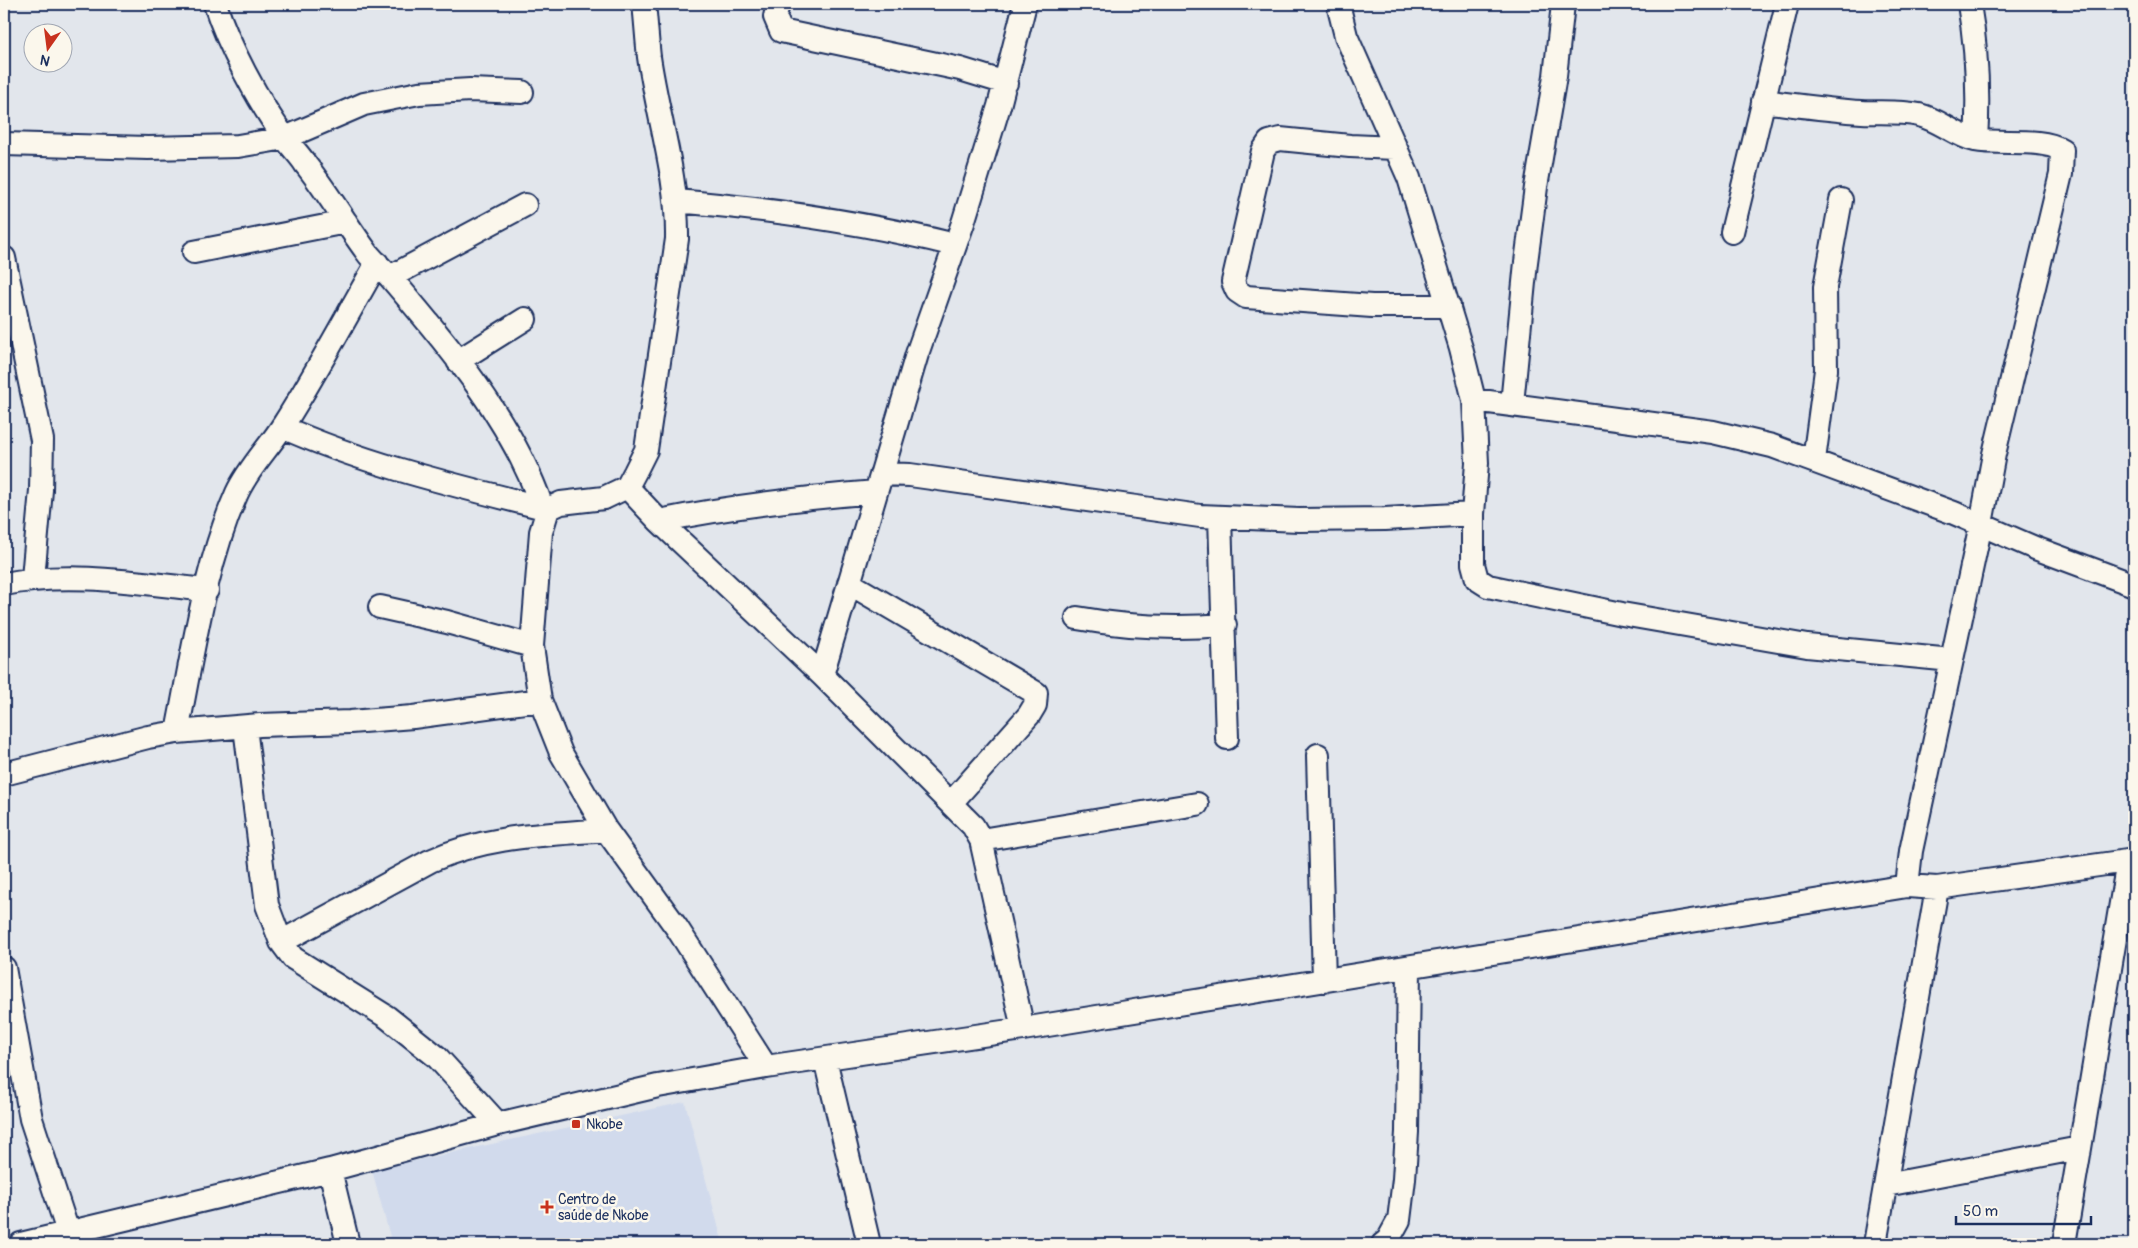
<svg xmlns="http://www.w3.org/2000/svg" width="2138" height="1248" font-family="Pangolin,sans-serif">
	<style>
		.built { fill: #d1daec }
		.lines { fill: none; stroke-linecap: round; stroke-linejoin: round }
		.minor-casing { stroke: #1b2f5e; stroke-width: 26 }
		.minor { stroke: #fbf7ec; stroke-width: 22 }
		.poi-dot { fill: #c8321e; stroke: #fbf7ec; stroke-width: 2 }
		.labels { text-anchor: middle; dominant-baseline: central; stroke-width: 5; stroke-linejoin: round; paint-order: stroke }
		.poi-label { font-size: 14px; fill: #1b2f5e; stroke: #fbf7ec; text-anchor: start }
	</style>
	<rect width="100%" height="100%" fill="#e2e6ec"/>
	<filter id="ink" filterUnits="userSpaceOnUse"><feTurbulence type="fractalNoise" baseFrequency=".02" numOctaves="2"/><feDisplacementMap in="SourceGraphic" scale="10" xChannelSelector="R" yChannelSelector="G"/><feConvolveMatrix kernelMatrix="1 2 1 2 8 2 1 2 1" color-interpolation-filters="sRGB"/></filter>
	<g filter="url(#ink)">
		<!-- built -->
		<path class="built" d="M685,1102L723,1244H392L372,1170Z"/>
		<g class="lines">
			<!-- minor casing -->
			<g class="minor-casing">
				<path id="minor" d="M215,4C228,45 259,103 285,138C291,147 300,155 306,165C329,194 347,226 369,255C376,263 383,270 390,277C449,346 512,420 542,507
					M644,4C646,21 647,40 649,57C658,118 678,177 677,239L646,450L635,472L627,487L604,498L561,503L548,509L541,532L532,646L540,700L561,753L606,830L677,928L766,1067
					M778,4L775,17L781,31L960,69L1006,83
					M1338,4L1346,36L1409,178L1461,348L1474,400L1477,463L1473,514V564L1477,579L1488,586L1622,614L1807,646L1952,660
					M1969,4C1977,50 1979,94 1976,140
					M1763,101C1795,105 1829,110 1862,112C1881,113 1900,111 1919,115C1940,120 1956,136 1975,140C2001,145 2040,137 2062,150L2061,174L1994,454L1981,524L1911,851L1907,886
					M4,144L148,148L238,146L285,138L364,104L419,93L470,90L522,92
					M1395,148L1350,146L1280,139L1269,142L1263,151L1233,282L1237,291L1246,297L1372,306H1449
					M676,201C770,209 863,222 955,245
					M1732,232L1787,4
					M194,252L346,222
					M4,258L42,440L41,490L33,578
					M390,277L525,205
					M458,361L525,319
					M1474,400L1713,432L1772,446L1954,513L2035,548L2134,585
					M1512,404L1526,262L1536,187L1555,76L1563,4
					M282,427C367,465 458,486 548,509
					M1814,460L1826,370L1825,287L1841,200
					M882,474L910,475L1200,516L1299,520L1385,519L1473,514
					M627,487L659,521L822,675L973,826L981,840L1023,1029
					M1220,517L1227,738
					M659,521C732,506 801,498 876,492
					M849,583L1036,693L1035,705L1029,715L951,803
					M4,584C70,571 140,583 207,590
					M380,607L447,622L532,646
					M1077,618C1126,627 1175,629 1225,625
					M822,675L917,354L963,223L999,106L1025,4
					M245,727L267,905L281,942L293,958L387,1017L437,1057L498,1124
					M177,732C193,653 204,568 237,493C249,467 269,448 284,424C317,372 346,317 377,263
					M1318,755L1324,981
					M4,774L148,737L177,732L260,725L350,722L413,717L540,700
					M981,840L1197,804
					M281,942L430,861C488,835 545,835 606,830
					M4,968L31,1119L68,1232
					M825,1059L869,1244
					M330,1170L348,1244
					M1886,1185L2080,1148
					M21,1244L330,1170L498,1124L658,1086L766,1067L1023,1029L1907,886L1937,888L2134,860
					M1383,1244L1388,1240L1399,1220L1404,1179L1407,1132L1409,967
					M1875,1244L1937,888
					M2064,1244L2128,861"/>
			</g>
			<!-- minor -->
			<use href="#minor" class="minor"/>
		</g>
	</g>
	<!-- markers -->
	<g class="poi-dot">
		<rect x="571" y="1119" width="10" height="10" rx="2.5"/>
		<path d="M544.5 1199.5h5v5h5v5h-5v5h-5v-5h-5v-5h5z"/>
	</g>
	<g class="labels">
		<!-- poi labels -->
		<g class="poi-label">
			<text x="586" y="1124">Nkobe</text>
			<text x="558" y="1199">Centro de<tspan x="558" dy="16">saúde de Nkobe</tspan></text>
		</g>
	</g>
	<!-- margin -->
	<rect width="2138" height="1248" fill="none" stroke="#fbf7ec" stroke-width="20"/>
	<rect x="10" y="10" width="2118" height="1228" fill="none" stroke="#1b2f5e" stroke-width="2" filter="url(#ink)"/>
	<!-- north arrow -->
	<g transform="translate(48 48) rotate(194)"><circle r="24" fill="#fbf7ec" stroke="#a1a7b3"/>
	<path d="M0-4L9 19L0 12L-9 19Z" fill="#c8321e"/>
	<text y="-8" font-size="14" font-weight="bold" text-anchor="middle" fill="#1b2f5e">N</text>
	</g>
	<!-- scale -->
	<path d="M1956 1216v8h135v-8" fill="none" stroke="#1b2f5e" stroke-width="2.5"/>
	<text x="1963" y="1216" font-size="15" fill="#1b2f5e" stroke="#fbf7ec" stroke-width="4" paint-order="stroke">50 m</text>
</svg>
